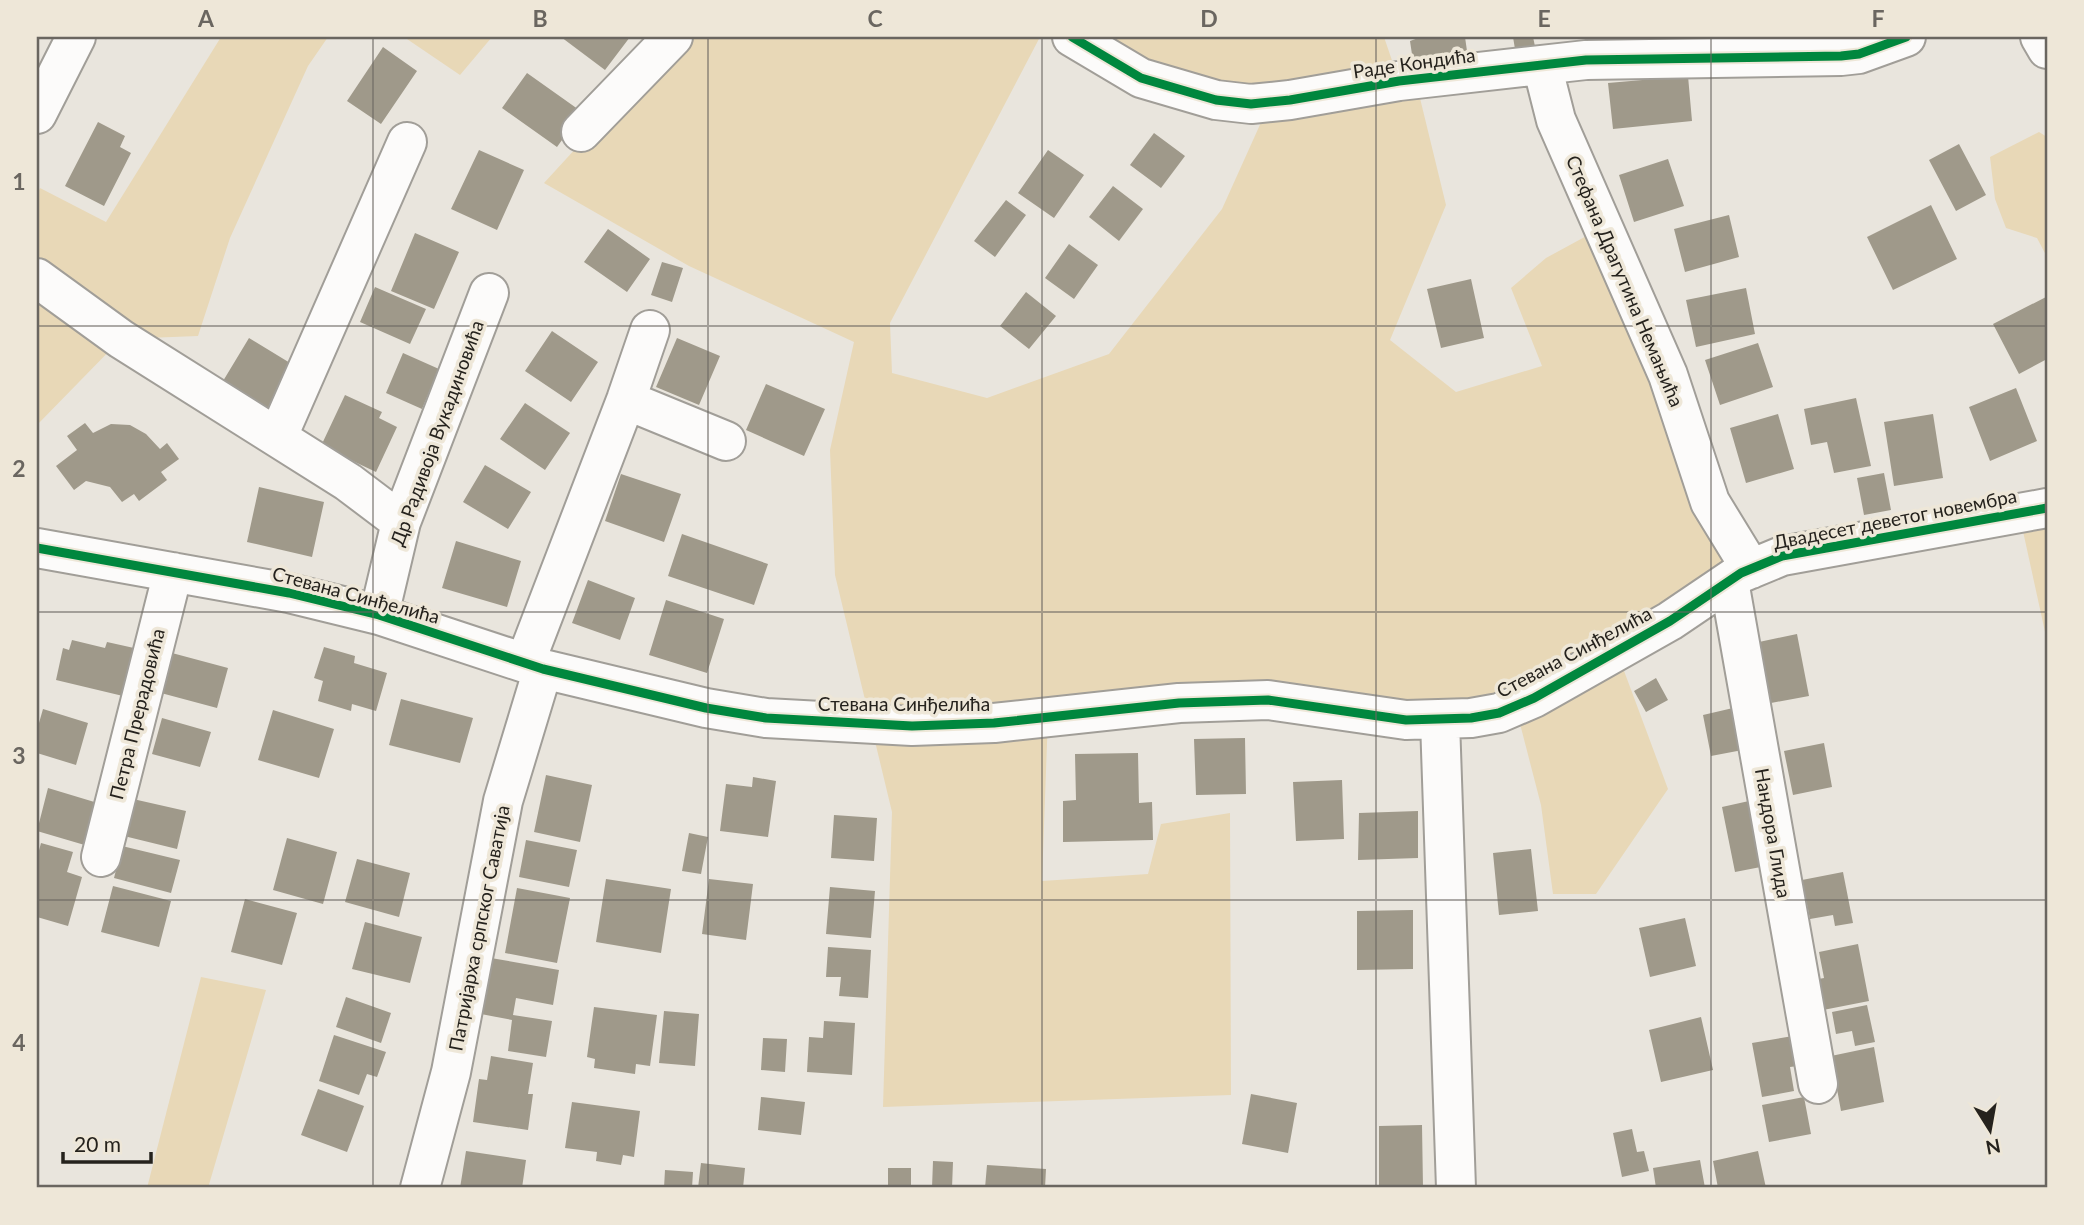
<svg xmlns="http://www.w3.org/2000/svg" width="2084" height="1225" font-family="Lato,sans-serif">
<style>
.green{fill:#e8d8b7}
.building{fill:#9f998a}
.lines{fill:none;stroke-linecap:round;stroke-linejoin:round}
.minor-casing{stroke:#a19e98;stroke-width:42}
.minor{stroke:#fcfbfa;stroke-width:38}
.cycleway-casing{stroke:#eee7d8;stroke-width:13}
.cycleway{stroke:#00873e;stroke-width:9}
.grid{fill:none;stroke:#6a6660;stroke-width:2;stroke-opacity:0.55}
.labels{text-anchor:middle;stroke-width:7;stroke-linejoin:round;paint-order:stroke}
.street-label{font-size:19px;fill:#25221d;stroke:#eee7d8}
.neatline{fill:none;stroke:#6a6660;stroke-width:2.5}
.grid-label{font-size:23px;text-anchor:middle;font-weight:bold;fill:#6a6660}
</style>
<rect width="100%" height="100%" fill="#e9e5dd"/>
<path class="green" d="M 221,37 L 328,37 L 308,66 L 230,238 L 198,336 L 121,339 L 37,425 L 37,195 L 40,188 L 106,222 Z
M 404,37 L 492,37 L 460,75 Z
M 678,37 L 1040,37 L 890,323 L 892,373 L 987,398 L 1109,354 L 1222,209 L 1263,118 L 1418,90 L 1446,205 L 1390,340 L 1456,392 L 1542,366 L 1511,288 L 1546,258 L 1603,227 L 1751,569 L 1617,652 L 1668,789 L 1596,894 L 1553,894 L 1541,805 L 1511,689 L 1466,702 L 1048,716 L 1042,881 L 1148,874 L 1161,824 L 1230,813 L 1231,1095 L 883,1107 L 892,812 L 835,575 L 830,450 L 854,342 L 689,266 L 544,183 Z
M 1075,37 L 1384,37 L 1399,81 L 1251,104 Z
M 2039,132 L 2047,137 L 2047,257 L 2037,238 L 2006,228 L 1995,199 L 1990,157 Z
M 2047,508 L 2047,641 L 2019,513 Z
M 201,977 L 266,990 L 208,1188 L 147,1188 Z"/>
<path class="building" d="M 561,37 L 630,37 L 605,70 Z
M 1421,37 L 1465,37 L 1467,51 L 1413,61 L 1410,41 Z
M 1513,37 L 1533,37 L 1536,51 L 1516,55 Z
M 383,47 L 417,71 L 381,124 L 347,101 Z
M 527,73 L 582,112 L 557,147 L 502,108 Z
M 1688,76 L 1692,121 L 1613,129 L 1608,83 Z
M 98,122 L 125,136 L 120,147 L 131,153 L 104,206 L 65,186 Z
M 1154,133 L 1185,156 L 1161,188 L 1130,165 Z
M 1959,144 L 1986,195 L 1956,211 L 1929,160 Z
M 479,150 L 524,170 L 497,230 L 451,209 Z
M 1048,150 L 1084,175 L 1054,218 L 1018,193 Z
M 1668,159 L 1684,206 L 1634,222 L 1619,175 Z
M 1113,186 L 1143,209 L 1119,241 L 1089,217 Z
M 1006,200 L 1026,215 L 995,257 L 974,241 Z
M 1931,205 L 1957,259 L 1893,290 L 1867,237 Z
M 1729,215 L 1739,257 L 1685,272 L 1674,229 Z
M 608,229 L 650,259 L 627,292 L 584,262 Z
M 415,233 L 459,252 L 434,309 L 391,291 Z
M 1069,244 L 1098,265 L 1074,299 L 1045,278 Z
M 662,262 L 683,268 L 672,302 L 651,295 Z
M 1471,279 L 1484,338 L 1441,348 L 1427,289 Z
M 375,287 L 426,309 L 410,344 L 360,322 Z
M 1746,288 L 1755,334 L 1696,347 L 1686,300 Z
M 1026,292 L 1056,316 L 1029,349 L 1000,326 Z
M 2046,297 L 2047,359 L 2019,374 L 1993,324 Z
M 552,331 L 598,362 L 571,402 L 525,371 Z
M 249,338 L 295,366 L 267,413 L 220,386 Z
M 677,338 L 720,356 L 699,405 L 656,387 Z
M 1758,343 L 1773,387 L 1720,405 L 1705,360 Z
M 403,353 L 439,369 L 422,409 L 386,393 Z
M 766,384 L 825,409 L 804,456 L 746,430 Z
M 2016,388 L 2037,441 L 1990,461 L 1969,407 Z
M 345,395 L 382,412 L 379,418 L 397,427 L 376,472 L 321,446 Z
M 1856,398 L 1871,466 L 1834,473 L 1827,442 L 1811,445 L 1804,409 Z
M 525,403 L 570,433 L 545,470 L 500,439 Z
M 1778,414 L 1794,469 L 1746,483 L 1730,428 Z
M 1933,414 L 1943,478 L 1894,486 L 1884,422 Z
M 85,423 L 93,433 L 111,424 L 130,425 L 146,434 L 160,449 L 167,443 L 179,459 L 161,472 L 167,480 L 139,501 L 134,494 L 122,502 L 110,487 L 86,481 L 74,490 L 56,466 L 77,450 L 67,436 Z
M 485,465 L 531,492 L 508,529 L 463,502 Z
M 1884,473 L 1891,510 L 1864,515 L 1857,478 Z
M 621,474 L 681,494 L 664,542 L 605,521 Z
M 259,487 L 324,502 L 312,557 L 247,542 Z
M 682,534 L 768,564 L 754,605 L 668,576 Z
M 456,541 L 521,561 L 507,607 L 442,588 Z
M 588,580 L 635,598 L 620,640 L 572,623 Z
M 666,600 L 724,619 L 707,673 L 649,655 Z
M 1797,634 L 1809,696 L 1771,703 L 1759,642 Z
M 72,640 L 105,648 L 107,642 L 134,648 L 123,696 L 56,680 L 63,648 L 69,650 Z
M 324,647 L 355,656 L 354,663 L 387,673 L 376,711 L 352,704 L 351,711 L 318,701 L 323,681 L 314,678 Z
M 172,653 L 228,668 L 217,708 L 161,693 Z
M 1656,678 L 1668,700 L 1646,712 L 1634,691 Z
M 401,699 L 473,718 L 460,763 L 389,745 Z
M 1733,708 L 1753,748 L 1711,756 L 1703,715 Z
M 43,709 L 88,723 L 76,765 L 37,753 L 37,730 Z
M 273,710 L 334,729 L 319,778 L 258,760 Z
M 162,718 L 211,732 L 200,767 L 152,754 Z
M 1245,738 L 1246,794 L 1196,795 L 1194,739 Z
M 1824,743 L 1832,787 L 1793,795 L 1784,751 Z
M 1138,753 L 1139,803 L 1152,802 L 1153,840 L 1063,842 L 1063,801 L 1076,800 L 1075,754 Z
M 546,775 L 592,785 L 580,842 L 534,832 Z
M 753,777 L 776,781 L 768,837 L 720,831 L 726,784 L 752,787 Z
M 1342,780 L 1344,839 L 1296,841 L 1293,782 Z
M 48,788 L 101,804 L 88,846 L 37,831 Z
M 133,799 L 186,811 L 177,849 L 124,836 Z
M 1758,799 L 1771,865 L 1735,872 L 1722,807 Z
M 1418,811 L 1418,858 L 1358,860 L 1359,813 Z
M 834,815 L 877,818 L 874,861 L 831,858 Z
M 689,833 L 708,837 L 701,874 L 682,871 Z
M 287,838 L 337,852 L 323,904 L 273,890 Z
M 526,840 L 577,850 L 569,887 L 519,877 Z
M 41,843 L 73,852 L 67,872 L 82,877 L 68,926 L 37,917 L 37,858 Z
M 122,846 L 180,860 L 171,893 L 114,878 Z
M 1531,849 L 1538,911 L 1499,915 L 1493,853 Z
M 357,859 L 410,873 L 399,917 L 345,902 Z
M 1843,872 L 1853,923 L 1835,926 L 1833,915 L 1810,919 L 1802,880 Z
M 606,879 L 671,889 L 661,953 L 596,942 Z
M 709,879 L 753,884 L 746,940 L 702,934 Z
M 113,886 L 171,901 L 159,947 L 101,932 Z
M 830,887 L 875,891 L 871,938 L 826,934 Z
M 517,888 L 570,898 L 557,963 L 505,953 Z
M 245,899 L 297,913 L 282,965 L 231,952 Z
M 1413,910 L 1413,969 L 1357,970 L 1357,911 Z
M 1685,918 L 1696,966 L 1650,977 L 1639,928 Z
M 365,922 L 422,937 L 410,983 L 352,969 Z
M 1858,944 L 1869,1001 L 1818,1011 L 1813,980 L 1824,978 L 1819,952 Z
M 828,947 L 871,950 L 868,998 L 839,996 L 841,977 L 826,977 Z
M 491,958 L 559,970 L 553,1005 L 516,998 L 513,1015 L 552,1021 L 546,1057 L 508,1051 L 512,1020 L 481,1014 Z
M 346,997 L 391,1013 L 381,1043 L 336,1027 Z
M 1867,1005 L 1875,1042 L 1855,1046 L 1852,1031 L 1836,1034 L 1832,1012 Z
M 594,1007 L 657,1015 L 650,1066 L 636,1064 L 635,1074 L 594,1068 L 595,1059 L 587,1057 Z
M 664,1011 L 699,1014 L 695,1066 L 659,1063 Z
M 1701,1017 L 1713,1070 L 1661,1082 L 1649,1030 Z
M 824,1021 L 855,1023 L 852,1075 L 807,1072 L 809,1037 L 823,1038 Z
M 334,1035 L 386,1052 L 377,1077 L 367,1074 L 359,1095 L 319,1081 Z
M 1793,1036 L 1798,1066 L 1790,1067 L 1794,1091 L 1762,1097 L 1752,1043 Z
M 763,1038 L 787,1039 L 785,1072 L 761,1070 Z
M 1874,1047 L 1884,1102 L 1841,1111 L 1831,1056 Z
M 491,1056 L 533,1063 L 528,1094 L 533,1094 L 528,1130 L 473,1122 L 479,1079 L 487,1080 Z
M 318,1089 L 364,1106 L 347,1152 L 301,1135 Z
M 1251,1094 L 1297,1103 L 1288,1153 L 1242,1144 Z
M 761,1097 L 805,1102 L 801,1135 L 758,1130 Z
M 1804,1097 L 1811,1134 L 1769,1142 L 1762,1105 Z
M 572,1102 L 640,1111 L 634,1157 L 623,1155 L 621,1165 L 596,1161 L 597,1152 L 565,1148 Z
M 1422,1125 L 1423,1188 L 1379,1188 L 1379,1126 Z
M 1632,1129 L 1637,1152 L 1644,1151 L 1649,1171 L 1622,1177 L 1613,1133 Z
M 466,1151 L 526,1160 L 522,1188 L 460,1188 Z
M 1758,1151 L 1766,1188 L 1718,1188 L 1713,1161 Z
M 1700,1160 L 1705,1188 L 1656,1188 L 1653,1168 Z
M 933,1161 L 953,1162 L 952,1188 L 932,1188 Z
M 701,1163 L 745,1168 L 743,1188 L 698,1188 Z
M 987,1165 L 1046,1169 L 1045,1188 L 985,1188 Z
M 888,1168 L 911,1168 L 911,1188 L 888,1188 Z
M 665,1170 L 693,1172 L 692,1188 L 664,1188 Z"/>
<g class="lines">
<defs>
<path id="minor" d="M 1072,37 L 1141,78 L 1216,100 L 1251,104 L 1290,100 L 1399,81 L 1586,60 L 1841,56 L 1859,54 L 1906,37
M 2040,37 L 2047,49
M 1542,65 L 1556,120 L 1668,375 L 1710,502 L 1751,569
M 37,114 L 76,37
M 581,132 L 673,37
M 37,278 L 121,339 L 348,482 L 401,522
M 626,400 L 726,441
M 278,436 L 407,142
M 37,548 L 289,593 L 379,615 L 543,669 L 706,708 L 766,718 L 912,726 L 994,723 L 1179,703 L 1268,700 L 1406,720 L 1471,718 L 1499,713 L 1534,698 L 1670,621 L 1741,573 L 1782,556 L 2047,508
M 1729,581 L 1818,1084
M 379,615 L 401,522 L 489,293
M 525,663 L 626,400 L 650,330
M 1440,721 L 1456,1188
M 101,857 L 173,572
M 420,1188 L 451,1072 L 503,801 L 543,669"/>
</defs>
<use href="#minor" class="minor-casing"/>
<use href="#minor" class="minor"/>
<defs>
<path id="cycleway" d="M 1072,37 L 1141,78 L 1216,100 L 1251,104 L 1290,100 L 1399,81 L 1586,60 L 1841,56 L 1859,54 L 1906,37
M 37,548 L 289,593 L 379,615 L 543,669 L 706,708 L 766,718 L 912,726 L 994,723 L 1179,703 L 1268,700 L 1406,720 L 1471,718 L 1499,713 L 1534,698 L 1670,621 L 1741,573 L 1782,556 L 2047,508"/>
</defs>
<use href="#cycleway" class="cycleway-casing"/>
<use href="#cycleway" class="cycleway"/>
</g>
<path class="grid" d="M 373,37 L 373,1188M 708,37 L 708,1188M 1042,37 L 1042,1188M 1376,37 L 1376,1188M 1711,37 L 1711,1188M 37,326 L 2047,326M 37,612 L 2047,612M 37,900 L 2047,900"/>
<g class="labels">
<g class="street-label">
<text transform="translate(1414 63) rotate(-8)" y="7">Раде Кондића</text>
<text transform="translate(1625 281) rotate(67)" y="7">Стефана Драгутина Немањића</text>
<text transform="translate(437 433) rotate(-70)" y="7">Др Радивоја Вукадиновића</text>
<text transform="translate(1895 519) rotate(-11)" y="7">Двадесет деветог новембра</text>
<text transform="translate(356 595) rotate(15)" y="7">Стевана Синђелића</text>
<text transform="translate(1574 652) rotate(-28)" y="7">Стевана Синђелића</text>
<text x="904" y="711">Стевана Синђелића</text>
<text transform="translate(137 714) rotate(-76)" y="7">Петра Прерадовића</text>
<text transform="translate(1773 833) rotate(80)" y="7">Нандора Глида</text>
<text transform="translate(479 928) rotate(-79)" y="7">Патријарха српског Саватија</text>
</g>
</g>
<rect width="2084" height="1225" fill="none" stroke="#eee7d8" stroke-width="77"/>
<g transform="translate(1990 1130) rotate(169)" stroke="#eee7d8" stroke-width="5" paint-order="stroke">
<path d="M0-5L12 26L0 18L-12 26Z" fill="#25221d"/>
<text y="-10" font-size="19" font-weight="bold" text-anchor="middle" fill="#25221d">N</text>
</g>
<path d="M63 1152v10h88v-10" fill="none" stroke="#25221d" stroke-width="3.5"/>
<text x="74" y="1152" font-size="21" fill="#25221d" stroke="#eee7d8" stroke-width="5" paint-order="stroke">20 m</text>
<rect x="38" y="38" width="2008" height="1148" class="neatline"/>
<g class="grid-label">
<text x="206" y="27">A</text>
<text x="540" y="27">B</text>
<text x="875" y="27">C</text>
<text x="1209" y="27">D</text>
<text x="1544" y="27">E</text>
<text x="1878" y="27">F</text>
<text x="19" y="190">1</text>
<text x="19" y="477">2</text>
<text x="19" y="764">3</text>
<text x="19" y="1051">4</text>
</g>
</svg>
